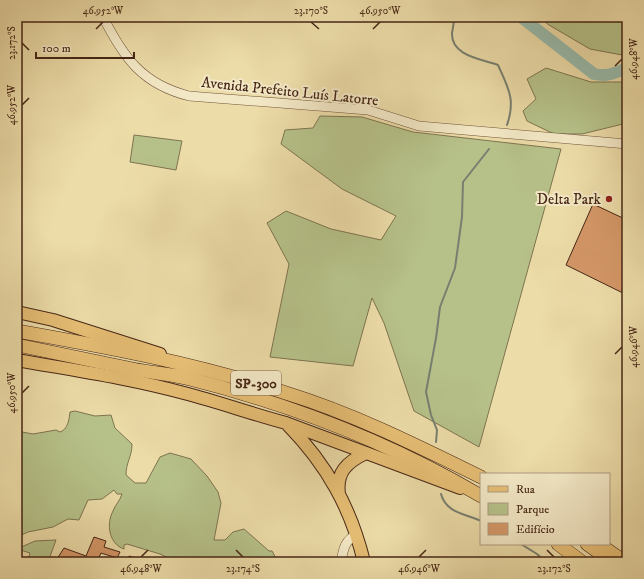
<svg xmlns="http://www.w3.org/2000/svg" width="644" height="579" font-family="'IM FELL DW Pica',serif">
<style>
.green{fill:#b6c189;stroke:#7e7450}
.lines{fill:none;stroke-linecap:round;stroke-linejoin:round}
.stream{stroke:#787f70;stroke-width:2}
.river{stroke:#99bbac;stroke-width:12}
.building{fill:#d49767;stroke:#462616}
.minor-casing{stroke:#70543a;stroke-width:10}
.major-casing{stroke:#462616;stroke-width:14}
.highway-casing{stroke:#462616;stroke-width:14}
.minor{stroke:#f3e8c6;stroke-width:9}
.major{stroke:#e6be74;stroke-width:12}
.highway{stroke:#e6be74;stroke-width:13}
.ticks{fill:none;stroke:#462616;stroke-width:1.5}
.poi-dot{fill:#8f2418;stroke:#f3e8c6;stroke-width:1.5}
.labels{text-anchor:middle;stroke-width:4;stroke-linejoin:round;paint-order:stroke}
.shield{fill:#f3e8c6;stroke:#7a604b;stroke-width:1}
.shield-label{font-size:14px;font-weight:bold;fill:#462616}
.street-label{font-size:15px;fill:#462616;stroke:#f3e8c6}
.poi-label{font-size:15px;fill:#462616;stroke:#f3e8c6;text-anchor:end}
.neatline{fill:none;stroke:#462616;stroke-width:1.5}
.ticks-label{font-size:10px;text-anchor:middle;fill:#462616}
</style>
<rect width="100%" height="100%" fill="#ecdca8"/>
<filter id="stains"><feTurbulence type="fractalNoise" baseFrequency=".005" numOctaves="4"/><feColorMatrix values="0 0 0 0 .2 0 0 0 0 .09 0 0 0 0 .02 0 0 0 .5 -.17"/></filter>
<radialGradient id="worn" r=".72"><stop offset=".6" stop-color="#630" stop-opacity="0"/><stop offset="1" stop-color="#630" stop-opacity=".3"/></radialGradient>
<path class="green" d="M 539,17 L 627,17 L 627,53 L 622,55 L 590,49 L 549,25 Z
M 546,68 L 591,82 L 622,82 L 627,80 L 627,123 L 582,134 L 554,134 L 527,121 L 523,111 L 536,99 L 527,79 Z
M 320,116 L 362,117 L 413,132 L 561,149 L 479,447 L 414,411 L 384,323 L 372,298 L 353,366 L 270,357 L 289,264 L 267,223 L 286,211 L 331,229 L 381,240 L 396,216 L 342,189 L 281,144 L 285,130 L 313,128 Z
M 134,135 L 182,141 L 176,170 L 130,162 Z
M 75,411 L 95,416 L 111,415 L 115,428 L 132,444 C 132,457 126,462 126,475 L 135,483 L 146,483 L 160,457 L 170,453 L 191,459 L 207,476 L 218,492 L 221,503 L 214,540 L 225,540 L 233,532 L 244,529 L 269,551 L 272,551 L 278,562 L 177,562 L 160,554 L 127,544 L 124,545 L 124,549 C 109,544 106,524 113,511 C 115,505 120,501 122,494 L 117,494 L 114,490 L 102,499 L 88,500 L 79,520 L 68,519 L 53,527 L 28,532 L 17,537 L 17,431 L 33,434 L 56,430 L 60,432 C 68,429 69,420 70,412 Z
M 56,540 L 48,562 L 38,562 L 28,559 L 30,553 L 17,549 L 35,541 Z"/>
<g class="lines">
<path class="stream" d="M 454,17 C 454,22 453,28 452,33 C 451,56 481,59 498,65 C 508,88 516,99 507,125
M 436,442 L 437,430 L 431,415 L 426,392 L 436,338 L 440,307 L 455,268 L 462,217 L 463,182 L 489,149
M 441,494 C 446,513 466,514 481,521
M 521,544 L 537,554 L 546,562"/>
<path class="river" d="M 521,17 L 594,74 C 607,77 615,73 627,68"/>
</g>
<path class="building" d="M 593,204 L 627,220 L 627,295 L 566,265 Z
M 94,537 L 106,541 L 104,547 L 120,552 L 117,558 L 101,553 L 97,562 L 55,562 L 64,548 L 86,556 Z
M 129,556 L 145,561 L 145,562 L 127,562 Z"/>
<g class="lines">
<defs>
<path id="minor" d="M 103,17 C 124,58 142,84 189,96 L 368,110 L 419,126 L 627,144
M 341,562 C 343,550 345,539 357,535"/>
<path id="major" d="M 17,312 L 53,320 L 160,354
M 17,360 C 73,370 129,378 184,393 C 219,402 252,414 286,423 L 460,488
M 288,425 C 327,465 351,508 364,562
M 339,494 C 336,472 347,462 366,453"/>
<path id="highway" d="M 17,331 C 107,347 199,364 286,393 C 354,414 418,446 481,477
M 17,345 C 56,353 94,361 133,369 C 152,373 171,374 190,379 C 293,405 389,442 481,496
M 558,544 L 582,562
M 587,544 L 604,556
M 599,544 L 625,562"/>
</defs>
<use href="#minor" class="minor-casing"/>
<use href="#major" class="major-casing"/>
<use href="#highway" class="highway-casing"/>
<use href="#minor" class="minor"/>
<use href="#major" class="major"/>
<use href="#highway" class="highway"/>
</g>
<path class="ticks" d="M 311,22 L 319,29M 96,29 L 103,22M 373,29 L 380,22M 22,43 L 29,50M 615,66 L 622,59M 22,105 L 29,98M 615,354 L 622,347M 22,393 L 29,386M 236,550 L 243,557M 547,550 L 554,557M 141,557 L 148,550M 419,557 L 426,550"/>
<circle class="poi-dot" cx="609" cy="199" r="4"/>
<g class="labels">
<rect class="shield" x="231" y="371" width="50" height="24" rx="3"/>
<g class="shield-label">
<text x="256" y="388">SP-300</text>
</g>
<g class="street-label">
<text transform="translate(290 91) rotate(6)" y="5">Avenida Prefeito Luís Latorre</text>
</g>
<g class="poi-label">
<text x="601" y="204">Delta Park</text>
</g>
</g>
<rect width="644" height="579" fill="none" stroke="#ecdca8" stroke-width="44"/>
<rect x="480" y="473" width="130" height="72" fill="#f3e8c6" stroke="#ae9a80"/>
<rect x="488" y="486" width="20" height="6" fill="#e6be74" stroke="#ae9a80"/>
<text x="516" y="493" font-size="12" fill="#462616">Rua</text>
<rect x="488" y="503" width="20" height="12" fill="#b6c189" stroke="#ae9a80"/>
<text x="516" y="513" font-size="12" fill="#462616">Parque</text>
<rect x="488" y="523" width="20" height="12" fill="#d49767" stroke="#ae9a80"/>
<text x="516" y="533" font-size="12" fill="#462616">Edifício</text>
<path d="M36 52v6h98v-6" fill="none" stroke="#462616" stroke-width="2"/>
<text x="42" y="52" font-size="12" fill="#462616" stroke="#f3e8c6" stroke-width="3" paint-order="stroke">100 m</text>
<rect x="22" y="22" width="600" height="535" class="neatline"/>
<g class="ticks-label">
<text x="103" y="14">46.952°W</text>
<text x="311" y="14">23.170°S</text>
<text x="380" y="14">46.950°W</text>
<text transform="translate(11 43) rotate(-90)" y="4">23.172°S</text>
<text transform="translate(633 59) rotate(-90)" y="4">46.948°W</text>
<text transform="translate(11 105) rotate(-90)" y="4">46.952°W</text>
<text transform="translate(633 347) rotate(-90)" y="4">46.946°W</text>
<text transform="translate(11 393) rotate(-90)" y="4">46.950°W</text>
<text x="141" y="572">46.948°W</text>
<text x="243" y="572">23.174°S</text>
<text x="419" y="572">46.946°W</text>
<text x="554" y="572">23.172°S</text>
</g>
<rect width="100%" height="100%" filter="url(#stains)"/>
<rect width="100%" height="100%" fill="url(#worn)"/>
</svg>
